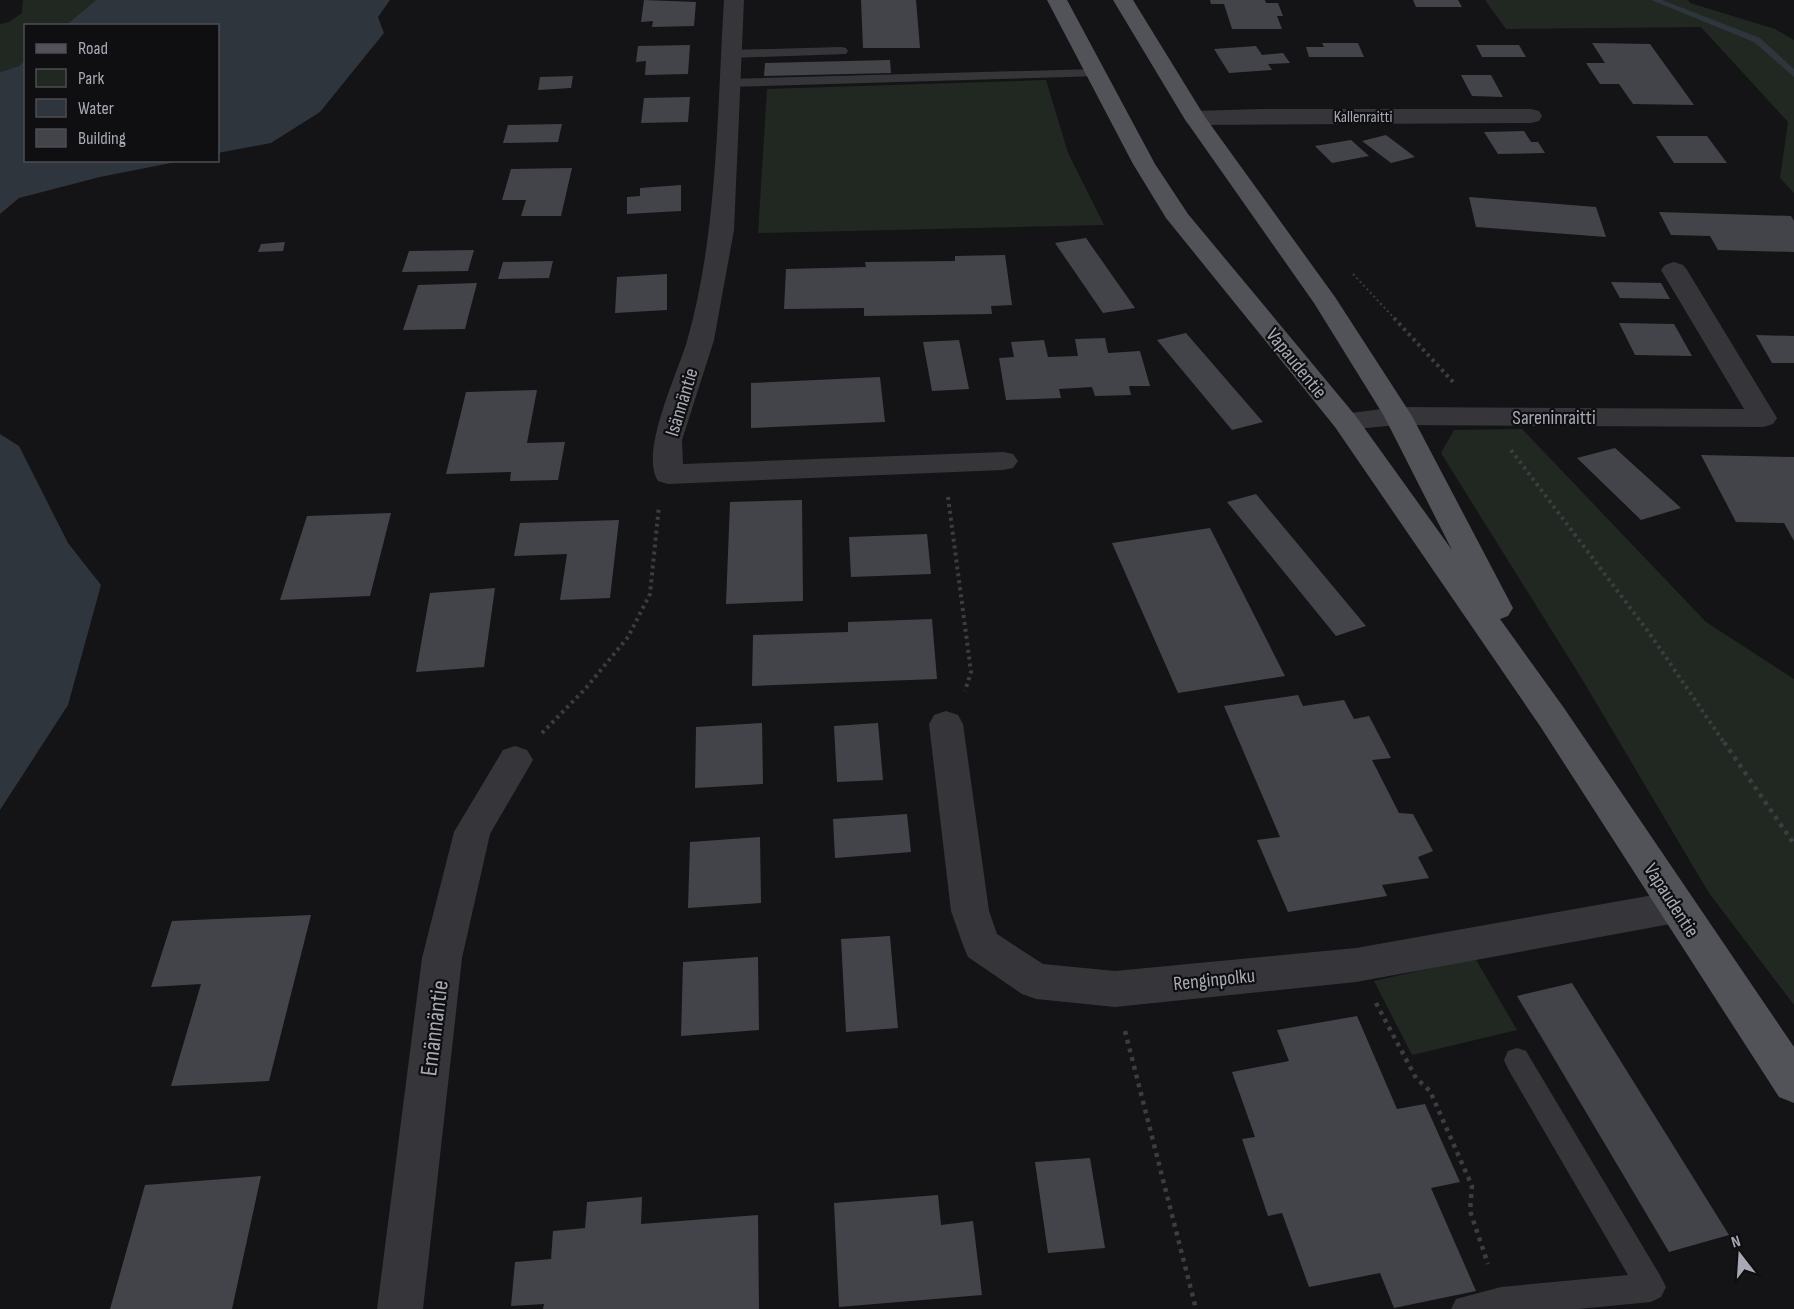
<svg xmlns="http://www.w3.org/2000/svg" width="1794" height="1309" font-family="'Sofia Sans Condensed',sans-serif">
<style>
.green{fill:#212822}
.water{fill:#2f353d}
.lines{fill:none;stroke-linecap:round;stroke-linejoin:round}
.stream{fill:#2f353d;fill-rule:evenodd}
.building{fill:#434449}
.path-far2{stroke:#3c3d41;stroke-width:2;stroke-dasharray:2 3;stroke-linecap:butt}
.path-far1{stroke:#3c3d41;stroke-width:4;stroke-dasharray:3 4;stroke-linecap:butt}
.path{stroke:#3c3d41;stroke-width:4.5;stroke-dasharray:4 5;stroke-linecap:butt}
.service{fill:#36363a;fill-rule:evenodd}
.minor{fill:#36363a;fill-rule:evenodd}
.primary{fill:#525359;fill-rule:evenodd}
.labels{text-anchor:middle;stroke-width:4.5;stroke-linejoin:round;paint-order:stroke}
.far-street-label{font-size:16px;fill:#a7aab5;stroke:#0f0f11}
.street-label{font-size:20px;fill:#a7aab5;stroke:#0f0f11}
.near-street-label{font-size:24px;fill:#a7aab5;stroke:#0f0f11}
</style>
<rect width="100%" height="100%" fill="#141416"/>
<path class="green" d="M 23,0 L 96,0 L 66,25 L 26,26 L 25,60 L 19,66 L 0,72 L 0,24 L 9,22 L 22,13 Z
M 1485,0 L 1688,0 L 1690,3 L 1775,29 L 1794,40 L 1794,193 L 1780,178 L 1788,122 L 1701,27 L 1506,29 Z
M 1046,80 L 1068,153 L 1104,225 L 758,233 L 767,89 Z
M 1522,429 L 1706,622 L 1794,679 L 1794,1005 L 1709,893 L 1582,679 L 1441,453 L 1454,430 Z
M 1475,958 L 1517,1030 L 1412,1055 L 1374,981 Z"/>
<path class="water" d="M 96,0 L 390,0 L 378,17 L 384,33 L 320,112 L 271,143 L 218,153 L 218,26 L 66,25 Z
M 25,60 L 26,160 L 181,161 L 100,177 L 19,198 L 0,214 L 0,72 L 19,66 Z
M 0,434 L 19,446 L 68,543 L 101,585 L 68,705 L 0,810 Z"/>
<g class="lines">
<path class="stream" d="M 1651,0 L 1662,0 L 1760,38 L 1794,69 L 1794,77 L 1754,42 Z"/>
</g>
<path class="building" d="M 644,0 L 696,2 L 694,26 L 652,27 L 653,21 L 641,22 Z
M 861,0 L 916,0 L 920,48 L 863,48 Z
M 1210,0 L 1265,0 L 1266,3 L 1278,3 L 1283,16 L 1277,16 L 1282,29 L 1232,29 L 1224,4 L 1211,4 Z
M 1413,0 L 1458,0 L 1462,7 L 1416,7 Z
M 1322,43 L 1358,43 L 1364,57 L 1309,57 L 1306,47 L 1324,47 Z
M 1592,43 L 1650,44 L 1694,105 L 1633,104 L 1619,84 L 1600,84 L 1586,63 L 1605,63 Z
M 690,45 L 688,74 L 645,75 L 646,61 L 636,62 L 638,46 Z
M 1476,45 L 1519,45 L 1526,57 L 1482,57 Z
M 1256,46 L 1262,55 L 1283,53 L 1290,63 L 1268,64 L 1272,70 L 1229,73 L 1214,49 Z
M 890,60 L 891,73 L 764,76 L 765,63 Z
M 1461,75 L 1491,75 L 1503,97 L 1472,96 Z
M 573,76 L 571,88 L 538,90 L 540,77 Z
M 690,97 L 688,122 L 641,123 L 644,98 Z
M 562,124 L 558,142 L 503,143 L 508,125 Z
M 1524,131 L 1531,142 L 1538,142 L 1545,153 L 1498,154 L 1484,132 Z
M 1386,135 L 1415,157 L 1391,163 L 1362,141 Z
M 1656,136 L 1707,136 L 1727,163 L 1674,163 Z
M 1351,140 L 1369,156 L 1332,163 L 1315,146 Z
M 572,168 L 561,216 L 521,216 L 526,200 L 502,200 L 511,169 Z
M 681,185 L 681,211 L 627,214 L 627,197 L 640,196 L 640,188 Z
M 1469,197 L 1596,207 L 1606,237 L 1476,227 Z
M 1659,212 L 1791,216 L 1794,221 L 1794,252 L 1718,250 L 1710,236 L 1671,235 Z
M 1086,238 L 1135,308 L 1103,313 L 1055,243 Z
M 285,242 L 283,251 L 258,252 L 261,244 Z
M 474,250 L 468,271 L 402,272 L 409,251 Z
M 1005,255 L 1012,305 L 991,306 L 992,314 L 864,316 L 864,308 L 784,309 L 786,269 L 866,267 L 865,262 L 955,261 L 955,256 Z
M 553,261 L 549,278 L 498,279 L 503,262 Z
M 667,274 L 667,310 L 615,313 L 617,277 Z
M 1611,282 L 1661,283 L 1670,299 L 1620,298 Z
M 477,283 L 465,329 L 403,330 L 418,285 Z
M 1619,323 L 1674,324 L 1692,356 L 1635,355 Z
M 1186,333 L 1263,422 L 1232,430 L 1157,340 Z
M 1756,335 L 1794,336 L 1794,363 L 1772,363 Z
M 1105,338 L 1108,353 L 1140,351 L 1150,386 L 1129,386 L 1131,395 L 1095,396 L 1092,387 L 1059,389 L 1061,398 L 1006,400 L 999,358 L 1014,357 L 1011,342 L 1044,340 L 1048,357 L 1078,356 L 1075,339 Z
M 959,340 L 969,389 L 932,391 L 923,342 Z
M 880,377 L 885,422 L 751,428 L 751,383 Z
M 537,390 L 527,443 L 565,442 L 558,480 L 510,481 L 511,472 L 446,474 L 466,392 Z
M 1615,448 L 1681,508 L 1641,520 L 1577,458 Z
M 1701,455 L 1794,457 L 1794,541 L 1784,523 L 1736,522 Z
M 1256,494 L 1366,626 L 1336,636 L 1227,502 Z
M 802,500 L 803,601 L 726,604 L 730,502 Z
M 391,513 L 370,596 L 280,600 L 307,516 Z
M 619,520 L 610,598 L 560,600 L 567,554 L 514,556 L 520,523 Z
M 1210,528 L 1285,676 L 1178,693 L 1112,543 Z
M 927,534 L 931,574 L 851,577 L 849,537 Z
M 495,588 L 484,667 L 416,672 L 430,593 Z
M 932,619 L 937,679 L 752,686 L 753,635 L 848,632 L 848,622 Z
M 1298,695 L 1303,706 L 1344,700 L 1354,719 L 1369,716 L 1391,758 L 1372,760 L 1399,813 L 1413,814 L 1433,851 L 1418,857 L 1429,878 L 1382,885 L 1387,896 L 1288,912 L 1257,840 L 1280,837 L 1224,706 Z
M 762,723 L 763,784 L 695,788 L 696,727 Z
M 878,723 L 883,780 L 837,782 L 834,726 Z
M 907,814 L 911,852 L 835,858 L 833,819 Z
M 760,837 L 761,903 L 688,908 L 690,842 Z
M 311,915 L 269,1081 L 171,1086 L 201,984 L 151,987 L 172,921 Z
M 890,936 L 898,1028 L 846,1032 L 841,939 Z
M 758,957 L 759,1030 L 681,1036 L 683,962 Z
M 1572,983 L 1729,1235 L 1669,1252 L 1517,996 Z
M 1357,1016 L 1397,1109 L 1425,1104 L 1460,1182 L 1431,1188 L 1476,1291 L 1394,1308 L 1380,1273 L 1309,1287 L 1282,1213 L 1268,1216 L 1242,1139 L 1255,1137 L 1232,1072 L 1289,1061 L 1277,1030 Z
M 1090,1158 L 1105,1248 L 1048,1253 L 1035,1162 Z
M 261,1176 L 232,1309 L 110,1309 L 145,1185 Z
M 938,1195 L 941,1225 L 973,1221 L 982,1295 L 839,1307 L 834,1203 Z
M 642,1197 L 641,1224 L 758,1215 L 759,1309 L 543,1309 L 544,1304 L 511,1306 L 515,1262 L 551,1259 L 553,1231 L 585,1228 L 587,1202 Z"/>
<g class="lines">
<path class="path-far2" d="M 1353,274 L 1395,319"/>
<path class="path-far1" d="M 1394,318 L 1454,383
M 1511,450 L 1650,634 L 1725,744
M 948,497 L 971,672 L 965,691
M 542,733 L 586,688 L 628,637 L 650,594 L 659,506"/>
<path class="path" d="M 1724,742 L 1794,844
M 1376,1003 L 1416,1078 L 1430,1091 L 1472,1186 L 1470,1211 L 1488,1264
M 1125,1031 L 1196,1309"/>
<path class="service" d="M 841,47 L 846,48 L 848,51 L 846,54 L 731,58 L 724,54 L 731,50 Z
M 1095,69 L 1102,73 L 1100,76 L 730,87 L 723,83 L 730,79 Z
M 1517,1048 L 1526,1051 L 1661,1277 L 1666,1287 L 1661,1297 L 1651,1302 L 1578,1309 L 1451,1309 L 1456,1299 L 1501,1287 L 1628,1275 L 1508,1069 L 1504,1060 L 1508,1051 Z"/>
<path class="minor" d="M 724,0 L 744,0 L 734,230 L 714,340 L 682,440 L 683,464 L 1003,452 L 1013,454 L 1018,461 L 1013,468 L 1003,470 L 668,484 L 658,481 C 639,452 678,373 687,341 C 718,233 717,112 724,0 Z
M 1261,109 L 1531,109 L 1539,111 L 1542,116 L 1539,121 L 1531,123 L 1195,125 L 1187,123 L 1184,118 L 1187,113 L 1195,111 Z
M 1674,262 L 1683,265 L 1687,270 L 1777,418 L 1773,424 L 1763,427 L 1398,425 L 1345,430 L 1335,427 L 1331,421 L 1335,415 L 1398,407 L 1744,409 L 1661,270 L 1665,265 Z
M 946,711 L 958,715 L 963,724 L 989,911 L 997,934 L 1043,964 L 1115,971 L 1356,948 L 1676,891 L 1689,895 L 1695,907 L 1689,919 L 1676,923 L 1356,982 L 1115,1007 L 1036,999 L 1022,994 L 968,957 L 963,945 L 951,911 L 929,724 L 934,715 Z
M 515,746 L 527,750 L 533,760 L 490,834 L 462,958 L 423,1309 L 377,1309 L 422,958 L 454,832 L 503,750 Z"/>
<path class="primary" d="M 1047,0 L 1067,0 L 1155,164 L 1188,214 L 1355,415 L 1452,550 L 1384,416 L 1314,303 L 1184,118 L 1113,0 L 1133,0 L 1205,117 L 1335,297 L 1412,416 L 1513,608 L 1508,616 L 1500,619 L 1564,708 L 1794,1047 L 1794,1103 L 1779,1097 L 1540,726 L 1335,427 L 1166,218 L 1133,164 Z"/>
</g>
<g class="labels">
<g class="far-street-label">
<text x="1363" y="122">Kallenraitti</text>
</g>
<g class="street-label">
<text transform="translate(1297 363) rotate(51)" y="7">Vapaudentie</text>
<text transform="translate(681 402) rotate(-73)" y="7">Isännäntie</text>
<text x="1554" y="424">Sareninraitti</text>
<text transform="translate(1672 900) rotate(57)" y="7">Vapaudentie</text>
<text transform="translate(1214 979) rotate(-6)" y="7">Renginpolku</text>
</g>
<g class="near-street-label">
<text transform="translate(434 1028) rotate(-83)" y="8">Emännäntie</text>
</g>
</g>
<rect x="24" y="24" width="195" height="138" fill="#0f0f11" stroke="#4c4d53" stroke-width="1.5"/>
<rect x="36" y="44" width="30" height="9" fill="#525359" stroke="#4c4d53" stroke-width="1.5"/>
<text x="78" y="54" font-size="18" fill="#a7aab5">Road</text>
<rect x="36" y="69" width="30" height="18" fill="#212822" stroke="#4c4d53" stroke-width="1.5"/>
<text x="78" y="84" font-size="18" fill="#a7aab5">Park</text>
<rect x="36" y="99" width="30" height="18" fill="#2f353d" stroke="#4c4d53" stroke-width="1.5"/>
<text x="78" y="114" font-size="18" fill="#a7aab5">Water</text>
<rect x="36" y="129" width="30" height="18" fill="#434449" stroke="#4c4d53" stroke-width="1.5"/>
<text x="78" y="144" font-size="18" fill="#a7aab5">Building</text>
<g transform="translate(1740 1255) rotate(343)" stroke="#0f0f11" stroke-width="4.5" paint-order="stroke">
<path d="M0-4.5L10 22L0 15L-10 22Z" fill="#a7aab5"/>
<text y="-9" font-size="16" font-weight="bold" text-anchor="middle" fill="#a7aab5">N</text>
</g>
</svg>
